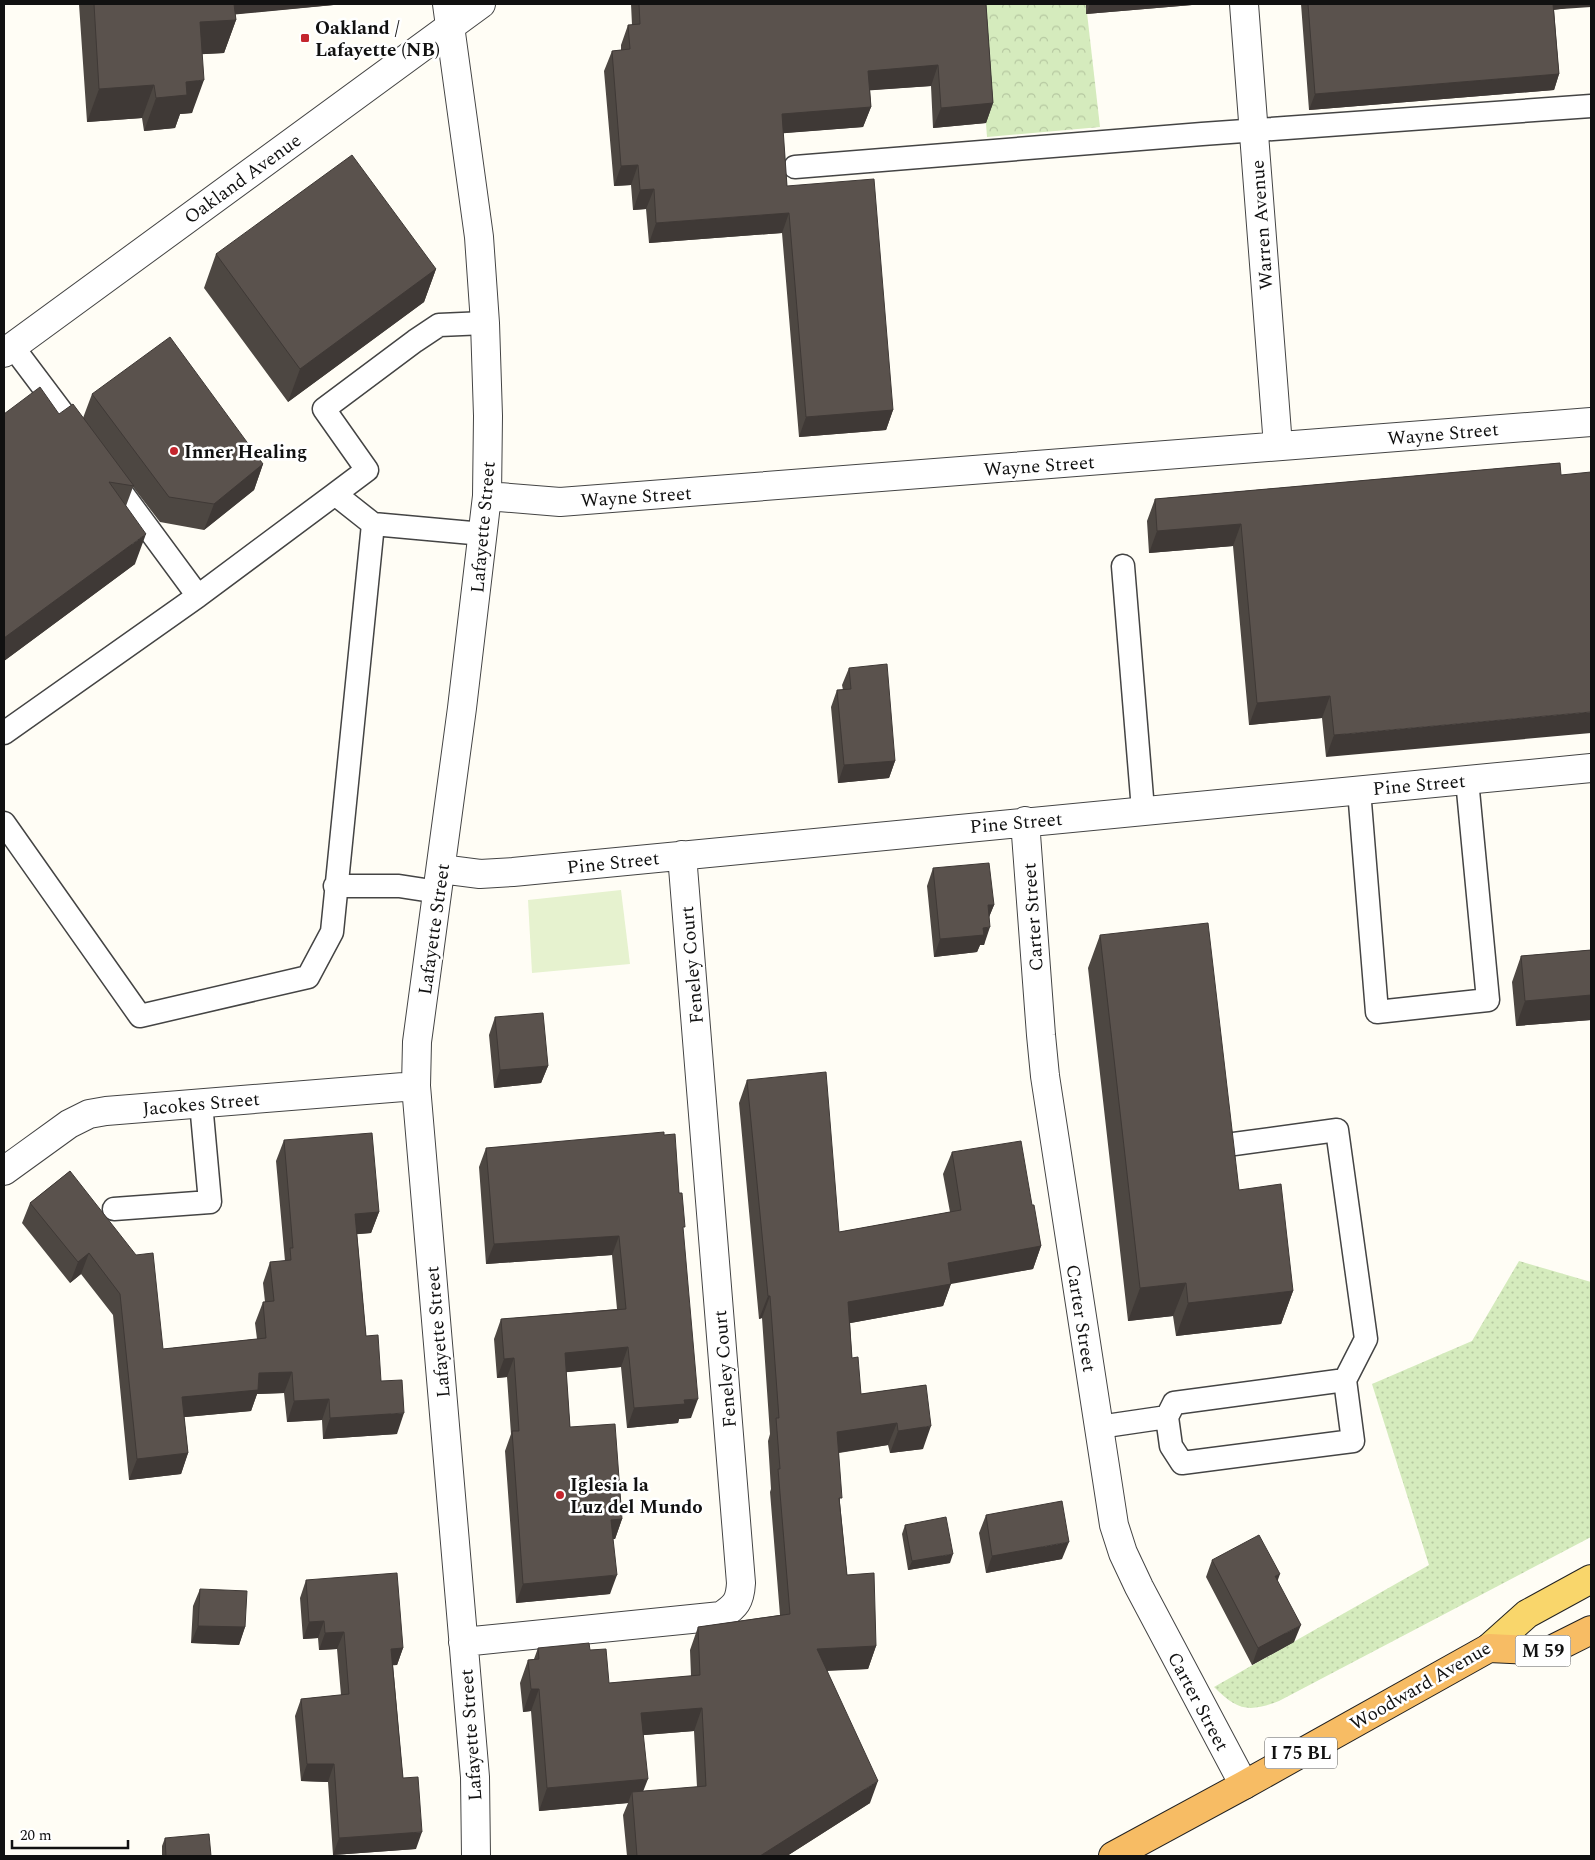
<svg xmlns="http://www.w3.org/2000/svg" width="1595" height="1860" font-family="Spectral,serif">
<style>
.grass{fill:url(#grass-dots)}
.park{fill:url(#park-crowns)}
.pitch{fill:#e6f2cf}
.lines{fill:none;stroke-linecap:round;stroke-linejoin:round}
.service-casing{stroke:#444;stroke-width:25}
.minor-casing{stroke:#444;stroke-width:30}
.tertiary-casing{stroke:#444;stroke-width:30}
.primary-casing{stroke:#222;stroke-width:30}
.trunk-casing{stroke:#222;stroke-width:30}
.service{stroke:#fff;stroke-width:22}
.minor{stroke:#fff;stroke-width:28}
.tertiary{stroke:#fff;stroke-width:28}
.primary{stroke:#f9d66b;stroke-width:28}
.trunk{stroke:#f7bc64;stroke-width:28}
.wall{fill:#4d4742;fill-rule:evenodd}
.shaded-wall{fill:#3f3936}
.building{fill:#5a524d;stroke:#3f3936}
.poi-dot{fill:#c4262e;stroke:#fff;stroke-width:2}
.labels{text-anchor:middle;stroke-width:5;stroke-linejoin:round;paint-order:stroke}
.shield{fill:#fff;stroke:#585858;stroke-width:1}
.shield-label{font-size:18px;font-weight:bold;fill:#111}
.poi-label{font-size:19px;font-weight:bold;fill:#111;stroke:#fff;text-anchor:start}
.street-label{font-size:19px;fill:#111;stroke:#fff}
</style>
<defs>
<pattern id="grass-dots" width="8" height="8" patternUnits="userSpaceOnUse" patternTransform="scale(1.25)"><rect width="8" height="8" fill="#d5ebbd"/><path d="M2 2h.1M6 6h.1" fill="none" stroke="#b6c8a1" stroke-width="1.8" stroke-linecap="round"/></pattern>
<pattern id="park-crowns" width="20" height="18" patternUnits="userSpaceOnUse" patternTransform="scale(1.25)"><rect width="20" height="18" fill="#d5ebbd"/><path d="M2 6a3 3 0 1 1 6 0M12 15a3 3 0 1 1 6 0" fill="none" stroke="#b6c8a1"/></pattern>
</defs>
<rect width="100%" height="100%" fill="#fffdf5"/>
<path class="grass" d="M 1519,1261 L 1591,1282 L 1591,1537 L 1279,1701 C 1248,1713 1237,1710 1214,1687 L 1429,1565 L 1372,1384 L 1472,1341 Z"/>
<path class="park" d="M 977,4 L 1086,4 L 1100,127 L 987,137 Z"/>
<path class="pitch" d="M 621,890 L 630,964 L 532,973 L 528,900 Z"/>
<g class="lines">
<defs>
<path id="service" d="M 795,167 L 1202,134 L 1591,106
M 13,347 L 80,436
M 111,478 L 198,596
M 335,494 L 367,470 L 324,409 L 415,341 L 439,325 L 485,323
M 373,524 L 483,534
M 1123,566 L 1143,810
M 4,733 L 198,596 L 335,494 L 373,524 L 332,932 L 308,977 L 140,1016 L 4,823
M 1359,790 L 1377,1012 L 1488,1000 L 1467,780
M 335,886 L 399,886 L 438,892
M 114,1209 L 210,1202 L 201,1103
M 1167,1417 L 1171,1446 L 1182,1463 L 1353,1441 L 1345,1380
M 1099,1427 L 1167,1417 L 1174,1403 L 1345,1380 L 1366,1339 L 1337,1130 L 1234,1144"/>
<path id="minor" d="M 447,4 L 479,237 L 485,323 L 488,416 L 487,496 L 462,708 L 417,1042 L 416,1086 L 475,1777 L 476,1856
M 1244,4 L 1278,446
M 487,496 L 560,502 L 1591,422
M 1025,821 L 1041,1035 L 1045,1076 L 1114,1525 L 1123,1553 L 1139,1587 L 1244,1785
M 441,869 L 480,874 L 513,872 L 1591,768
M 4,1171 L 69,1124 L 89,1114 L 106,1111 L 416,1086
M 463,1642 L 721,1616 C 736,1606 740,1601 741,1583 L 682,855"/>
<path id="tertiary" d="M 4,353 L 481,4"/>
<path id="primary" d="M 1489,1648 L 1527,1614 L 1591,1579"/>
<path id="trunk" d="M 1113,1856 L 1244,1785 L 1489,1648 L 1549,1651 L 1591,1630"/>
</defs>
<use href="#service" class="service-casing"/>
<use href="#minor" class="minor-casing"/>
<use href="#tertiary" class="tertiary-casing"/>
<use href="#primary" class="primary-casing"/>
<use href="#trunk" class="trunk-casing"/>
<use href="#service" class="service"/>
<use href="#minor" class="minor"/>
<use href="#tertiary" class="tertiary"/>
<use href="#primary" class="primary"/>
<use href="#trunk" class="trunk"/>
</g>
<path class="wall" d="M 79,4 L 344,4 L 235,14 L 236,20 L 224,53 L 202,54 L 192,113 L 180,114 L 175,128 L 144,131 L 142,118 L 87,122 Z
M 631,4 L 986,4 L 993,103 L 986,123 L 933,128 L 931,86 L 870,90 L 871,107 L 863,127 L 783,133 L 787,186 L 893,410 L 886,430 L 799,437 L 782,233 L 649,243 L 646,209 L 633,210 L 631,185 L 614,186 L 604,71 L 612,51 L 621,50 L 621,45 L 628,25 L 632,25 Z
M 1086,4 L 1193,4 L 1192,5 L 1086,14 Z
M 1301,4 L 1591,4 L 1554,10 L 1559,74 L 1554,90 L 1309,110 Z
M 216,254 L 436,269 L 424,302 L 288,402 L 204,288 Z
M 92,394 L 263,464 L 254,490 L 204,530 L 160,522 L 133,487 L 126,506 L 135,564 L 4,661 L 4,414 L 59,414 L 83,418 Z
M 1560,463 L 1326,757 L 1322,718 L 1249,725 L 1233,546 L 1149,553 L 1147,521 L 1155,499 Z
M 849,668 L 895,761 L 889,778 L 838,783 L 831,707 L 837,690 L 843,690 L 842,685 Z
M 933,868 L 994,905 L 989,917 L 984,945 L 980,945 L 977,952 L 934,957 L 927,886 Z
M 1100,935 L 1239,1190 L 1293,1291 L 1281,1324 L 1176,1336 L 1173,1316 L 1128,1321 L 1088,968 Z
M 1591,950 L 1591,1024 L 1591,1020 L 1516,1026 L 1512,982 L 1521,956 Z
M 495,1017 L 548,1066 L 541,1083 L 494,1088 L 489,1035 Z
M 747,1080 L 839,1232 L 950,1212 L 943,1174 L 952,1152 L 1032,1205 L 1041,1246 L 1033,1269 L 951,1283 L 943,1306 L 850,1323 L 852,1358 L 861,1394 L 926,1385 L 923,1449 L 890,1453 L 888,1445 L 839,1453 L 840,1503 L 847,1575 L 876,1646 L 868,1669 L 827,1671 L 870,1803 L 787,1856 L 627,1856 L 623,1815 L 628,1803 L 539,1811 L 531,1711 L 523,1712 L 520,1683 L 528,1660 L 534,1659 L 538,1648 L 590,1650 L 609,1683 L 691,1676 L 690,1650 L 698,1627 L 780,1615 L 770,1492 L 771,1489 L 768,1441 L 770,1434 L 762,1318 L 759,1319 L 739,1103 ZM 694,1731 L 697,1787 L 643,1791 L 643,1735 Z
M 664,1135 L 679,1193 L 683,1231 L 691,1418 L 679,1419 L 678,1423 L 627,1428 L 621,1367 L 566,1372 L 570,1427 L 622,1519 L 615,1539 L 613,1539 L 610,1594 L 516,1603 L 505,1451 L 511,1434 L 507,1377 L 497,1378 L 494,1339 L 501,1319 L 617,1309 L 612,1255 L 486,1264 L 479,1167 L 486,1148 Z
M 284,1140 L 379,1212 L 371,1233 L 357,1234 L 366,1336 L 381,1381 L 397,1434 L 323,1439 L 322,1420 L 287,1422 L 284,1393 L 257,1394 L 251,1411 L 184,1417 L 188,1453 L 181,1474 L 129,1480 L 113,1315 L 81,1274 L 70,1283 L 22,1223 L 30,1203 L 70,1171 L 163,1349 L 257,1339 L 255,1323 L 263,1302 L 265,1302 L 263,1283 L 270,1262 L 285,1261 L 276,1161 Z
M 986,1515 L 1062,1559 L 986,1573 L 979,1533 Z
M 905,1525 L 950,1563 L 908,1570 L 902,1534 Z
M 1212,1560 L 1294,1642 L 1252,1665 L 1206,1577 Z
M 306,1580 L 403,1648 L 397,1665 L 393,1665 L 403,1778 L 416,1849 L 333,1855 L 328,1782 L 301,1781 L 295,1716 L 301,1699 L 341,1695 L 337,1649 L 319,1650 L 318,1638 L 303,1639 L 300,1598 Z
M 200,1589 L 245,1627 L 239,1645 L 191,1643 L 193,1606 Z
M 165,1838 L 211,1856 L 162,1856 L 162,1846 Z"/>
<path class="shaded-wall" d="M 224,4 L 344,4 L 219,16 Z
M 1090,4 L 1193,4 L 1192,5 L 1086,14 Z
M 1549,4 L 1591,4 L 1591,7 L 1547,10 Z
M 236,20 L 224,53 L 188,55 L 200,22 Z
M 938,65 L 931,86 L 861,91 L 868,71 Z
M 1559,74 L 1554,90 L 1309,110 L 1315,94 Z
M 204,80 L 192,113 L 180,114 L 175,128 L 144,131 L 156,98 L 186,82 Z
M 154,85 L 142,118 L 87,122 L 99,89 Z
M 993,103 L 986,123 L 933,128 L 941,108 Z
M 871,107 L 863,127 L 774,134 L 782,114 Z
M 638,165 L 631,185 L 614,186 L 621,166 Z
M 654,189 L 646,209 L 633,210 L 640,190 Z
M 789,213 L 782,233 L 649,243 L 656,223 Z
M 436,269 L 424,302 L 288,402 L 300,369 Z
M 893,410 L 886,430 L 799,437 L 806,417 Z
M 263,464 L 254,490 L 204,530 L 214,504 Z
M 1241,524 L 1233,546 L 1149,553 L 1157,531 Z
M 146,534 L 135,564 L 4,661 L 4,638 Z
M 1330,696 L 1322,718 L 1249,725 L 1257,703 Z
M 1591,712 L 1591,733 L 1326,757 L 1334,735 Z
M 895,761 L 889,778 L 838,783 L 844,765 Z
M 988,905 L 994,905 L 987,922 Z
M 990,927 L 984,945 L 980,945 L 977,952 L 934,957 L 940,939 L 983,928 Z
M 1591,995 L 1591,1020 L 1516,1026 L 1525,1001 Z
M 548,1066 L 541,1083 L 494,1088 L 500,1070 Z
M 379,1212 L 371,1233 L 348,1235 L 355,1214 Z
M 619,1236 L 612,1255 L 486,1264 L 494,1244 Z
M 1041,1246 L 1033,1269 L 940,1286 L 948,1263 Z
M 89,1253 L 81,1274 L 70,1283 L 78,1262 Z
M 1186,1283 L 1173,1316 L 1128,1321 L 1140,1288 Z
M 951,1284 L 943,1306 L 840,1325 L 848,1302 Z
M 1293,1291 L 1281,1324 L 1176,1336 L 1188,1303 Z
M 768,1296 L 770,1296 L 762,1318 L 759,1319 Z
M 628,1347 L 621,1367 L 558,1373 L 565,1353 Z
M 514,1358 L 507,1377 L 497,1378 L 504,1359 Z
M 292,1372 L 284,1393 L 257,1394 L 251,1411 L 175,1418 L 182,1397 L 259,1373 Z
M 329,1399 L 322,1420 L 287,1422 L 294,1401 Z
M 698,1399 L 691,1418 L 679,1419 L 678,1423 L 627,1428 L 634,1408 L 684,1400 Z
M 404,1413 L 397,1434 L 323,1439 L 330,1418 Z
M 897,1423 L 888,1445 L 829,1454 L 837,1432 Z
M 931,1426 L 923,1449 L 890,1453 L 898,1431 Z
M 188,1453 L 181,1474 L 129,1480 L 137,1459 Z
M 622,1519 L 615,1539 L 604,1539 L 611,1520 Z
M 1069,1542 L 1062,1559 L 986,1573 L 992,1556 Z
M 953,1554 L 950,1563 L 908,1570 L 912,1561 Z
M 1280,1574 L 1274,1591 L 1275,1576 Z
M 617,1575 L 610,1594 L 516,1603 L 523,1584 Z
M 324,1621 L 318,1638 L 303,1639 L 309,1622 Z
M 1301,1625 L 1294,1642 L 1252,1665 L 1258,1648 Z
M 198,1626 L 245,1627 L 239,1645 L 191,1643 Z
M 344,1632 L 337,1649 L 319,1650 L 325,1633 Z
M 876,1646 L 868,1669 L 809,1671 L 817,1649 Z
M 403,1648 L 397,1665 L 385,1666 L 391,1649 Z
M 531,1689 L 539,1689 L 531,1711 L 523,1712 Z
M 702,1708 L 694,1731 L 633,1736 L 641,1713 Z
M 307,1764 L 334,1764 L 328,1782 L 301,1781 Z
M 648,1779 L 639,1802 L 632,1792 L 628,1803 L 539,1811 L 547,1788 Z
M 878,1781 L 870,1803 L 787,1856 L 760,1856 Z
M 422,1832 L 416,1849 L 333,1855 L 339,1838 Z"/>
<path class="building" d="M 94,4 L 234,4 L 236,20 L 200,22 L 204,80 L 186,82 L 187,95 L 156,98 L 154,85 L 99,89 Z
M 639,4 L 986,4 L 993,103 L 941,108 L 938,65 L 868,71 L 871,107 L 782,114 L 787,186 L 874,179 L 893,410 L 806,417 L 789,213 L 656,223 L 654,189 L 640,190 L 638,165 L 621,166 L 612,51 L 630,49 L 628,25 L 640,24 Z
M 1308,4 L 1553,4 L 1559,74 L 1315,94 Z
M 352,155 L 436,269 L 300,369 L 216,254 Z
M 170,337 L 263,464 L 214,504 L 169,497 L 92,394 Z
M 40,387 L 59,414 L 73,404 L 134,486 L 109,482 L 146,534 L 4,638 L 4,414 Z
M 1560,463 L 1561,475 L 1591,472 L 1591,712 L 1334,735 L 1330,696 L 1257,703 L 1241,524 L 1157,531 L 1155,499 Z
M 887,664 L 895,761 L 844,765 L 837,690 L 851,689 L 849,668 Z
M 989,863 L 994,905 L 988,905 L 990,927 L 983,928 L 984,935 L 940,939 L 933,868 Z
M 1208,923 L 1239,1190 L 1281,1184 L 1293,1291 L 1188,1303 L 1186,1283 L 1140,1288 L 1100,935 Z
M 1591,950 L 1591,995 L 1525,1001 L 1521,956 Z
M 543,1013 L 548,1066 L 500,1070 L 495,1017 Z
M 826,1072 L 839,1232 L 961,1210 L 952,1152 L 1021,1141 L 1032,1205 L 1034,1205 L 1041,1246 L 948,1263 L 951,1284 L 848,1302 L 852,1358 L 858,1357 L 861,1394 L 926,1385 L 931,1426 L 898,1431 L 897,1423 L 837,1432 L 842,1498 L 839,1498 L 847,1575 L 874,1573 L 876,1646 L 817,1649 L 878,1781 L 760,1856 L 637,1856 L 632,1792 L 706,1786 L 702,1708 L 641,1713 L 648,1779 L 547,1788 L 539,1689 L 531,1689 L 528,1660 L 539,1659 L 538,1648 L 589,1643 L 590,1650 L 606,1649 L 609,1683 L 700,1675 L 698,1627 L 790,1614 L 778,1469 L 780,1469 L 776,1418 L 779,1418 L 770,1296 L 768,1296 L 747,1080 Z
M 664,1132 L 664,1135 L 675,1134 L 679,1193 L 682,1193 L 685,1227 L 683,1227 L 698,1399 L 684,1400 L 685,1404 L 634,1408 L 628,1347 L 565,1353 L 570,1427 L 615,1424 L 622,1519 L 611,1520 L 617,1575 L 523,1584 L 512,1431 L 519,1431 L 514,1358 L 504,1359 L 501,1319 L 626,1309 L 619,1236 L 494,1244 L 486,1148 Z
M 372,1133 L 379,1212 L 355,1214 L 366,1336 L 378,1335 L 381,1381 L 402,1380 L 404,1413 L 330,1418 L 329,1399 L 294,1401 L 292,1372 L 259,1373 L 258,1390 L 182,1397 L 188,1453 L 137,1459 L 120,1294 L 89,1253 L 78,1262 L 30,1203 L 70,1171 L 136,1255 L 153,1253 L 163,1349 L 266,1338 L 263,1302 L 274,1301 L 270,1262 L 291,1260 L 290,1248 L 293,1248 L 284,1140 Z
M 1062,1501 L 1069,1542 L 992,1556 L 986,1515 Z
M 946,1517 L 953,1554 L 912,1561 L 905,1525 Z
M 1259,1535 L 1280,1574 L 1275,1576 L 1301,1625 L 1258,1648 L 1212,1560 Z
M 397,1573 L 403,1648 L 391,1649 L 403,1778 L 418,1777 L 422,1832 L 339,1838 L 334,1764 L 307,1764 L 301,1699 L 349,1694 L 344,1632 L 325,1633 L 324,1621 L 309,1622 L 306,1580 Z
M 200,1589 L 247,1591 L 245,1627 L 198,1626 Z
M 209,1834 L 211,1856 L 166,1856 L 165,1838 Z"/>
<g class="poi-dot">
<rect x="300" y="33" width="10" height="10" rx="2.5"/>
<circle cx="174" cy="451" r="5"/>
<circle cx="560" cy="1495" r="5"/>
</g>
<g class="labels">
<g class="shield">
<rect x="1515.5" y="1635.5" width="55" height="31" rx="4"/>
<rect x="1265" y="1737.5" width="72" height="31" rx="4"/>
</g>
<g class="shield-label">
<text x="1543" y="1657">M 59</text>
<text x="1301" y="1759">I 75 BL</text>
</g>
<g class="poi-label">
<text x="315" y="34">Oakland /<tspan x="315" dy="22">Lafayette (NB)</tspan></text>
<text x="184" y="458">Inner Healing</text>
<text x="570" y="1491">Iglesia la<tspan x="570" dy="22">Luz del Mundo</tspan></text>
</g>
<g class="street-label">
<text transform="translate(242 178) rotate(-36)" y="7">Oakland Avenue</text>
<text transform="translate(1261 225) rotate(-94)" y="7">Warren Avenue</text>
<text transform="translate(1443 433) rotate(-5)" y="7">Wayne Street</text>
<text transform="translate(1039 465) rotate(-4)" y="7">Wayne Street</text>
<text transform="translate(636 496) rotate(-4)" y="7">Wayne Street</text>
<text transform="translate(482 527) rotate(-85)" y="7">Lafayette Street</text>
<text transform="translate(1419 784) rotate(-5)" y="7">Pine Street</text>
<text transform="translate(1016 822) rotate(-5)" y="7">Pine Street</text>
<text transform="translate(613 862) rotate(-6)" y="7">Pine Street</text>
<text transform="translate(1032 917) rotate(-94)" y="7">Carter Street</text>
<text transform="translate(433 929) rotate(-82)" y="7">Lafayette Street</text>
<text transform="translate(691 965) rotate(-95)" y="7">Feneley Court</text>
<text transform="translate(201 1103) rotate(-5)" y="7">Jacokes Street</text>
<text transform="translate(1082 1318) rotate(81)" y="7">Carter Street</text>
<text transform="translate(437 1332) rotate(-95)" y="7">Lafayette Street</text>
<text transform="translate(724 1369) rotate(-95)" y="7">Feneley Court</text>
<text transform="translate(1420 1685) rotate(-30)" y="7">Woodward Avenue</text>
<text transform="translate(1199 1701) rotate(62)" y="7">Carter Street</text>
<text transform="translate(470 1735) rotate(-94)" y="7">Lafayette Street</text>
</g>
</g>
<rect width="1595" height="1860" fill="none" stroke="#111111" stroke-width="10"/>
<path d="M12 1840v8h116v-8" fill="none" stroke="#111111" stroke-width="2.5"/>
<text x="20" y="1840" font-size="15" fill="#111111" stroke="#ffffff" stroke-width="4" paint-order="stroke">20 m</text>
</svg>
